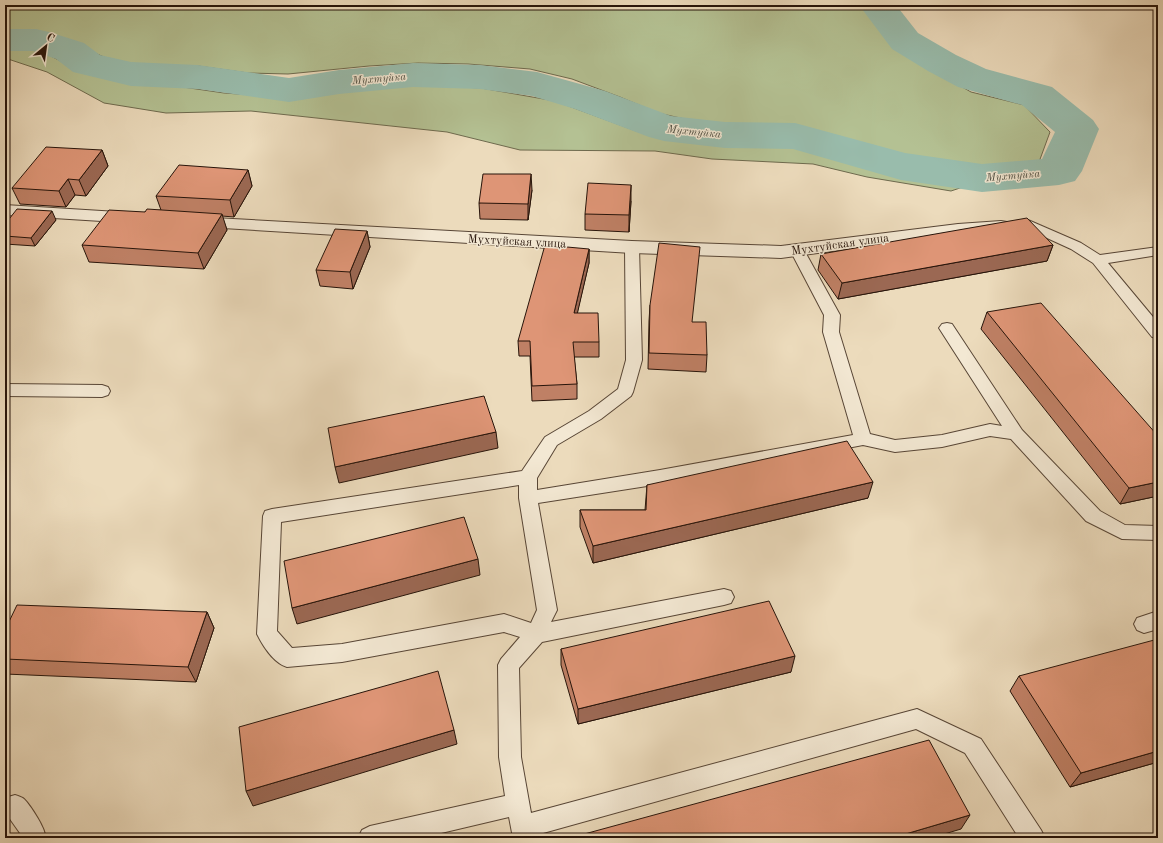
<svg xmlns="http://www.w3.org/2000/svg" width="1163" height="843" font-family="'Old Standard TT',serif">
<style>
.green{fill:#b4c193;stroke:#6e6a4e}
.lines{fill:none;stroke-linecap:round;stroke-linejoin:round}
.river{fill:#99bcac;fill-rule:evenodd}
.service-casing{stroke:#584636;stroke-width:2}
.minor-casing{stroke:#584636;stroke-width:2}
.service{fill:#f3e8d3;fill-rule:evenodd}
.minor{fill:#f3e8d3;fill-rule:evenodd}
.wall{fill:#bf8065;stroke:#27140a}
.shaded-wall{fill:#9b6853;stroke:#27140a}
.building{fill:#de9576;stroke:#27140a}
.labels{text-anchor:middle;stroke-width:3;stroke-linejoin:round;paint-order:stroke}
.far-water-label{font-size:11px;font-style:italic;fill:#4f4f43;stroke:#f3e8d3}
.street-label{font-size:12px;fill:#27140a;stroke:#f3e8d3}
</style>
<rect width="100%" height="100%" fill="#ecdbbc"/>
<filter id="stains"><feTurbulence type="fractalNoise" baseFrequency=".005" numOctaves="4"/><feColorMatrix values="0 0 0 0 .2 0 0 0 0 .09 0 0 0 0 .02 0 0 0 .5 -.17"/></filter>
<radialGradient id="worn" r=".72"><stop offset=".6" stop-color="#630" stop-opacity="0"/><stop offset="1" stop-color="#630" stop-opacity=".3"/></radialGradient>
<path class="green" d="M 8,5 L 863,5 L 882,32 L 929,68 L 971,92 L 1024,105 L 1050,132 L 1039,162 L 976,169 L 935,160 L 900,156 L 834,142 L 808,132 L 773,126 L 716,126 L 658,113 L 620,97 L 572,79 L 530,69 L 468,64 L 418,63 L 369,66 L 288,74 L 248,73 L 198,66 L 124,66 L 57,36 L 5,29 L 5,7 Z
M 22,49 L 39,50 L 74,68 L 112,78 L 169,85 L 224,93 L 295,98 L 401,84 L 481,88 L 555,101 L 639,132 L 733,142 L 796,145 L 870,163 L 972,184 L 951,191 L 867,177 L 813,164 L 712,159 L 655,151 L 520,150 L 447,132 L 251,111 L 166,113 L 104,103 L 47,72 L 5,58 L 5,51 Z"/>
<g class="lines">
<path class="river" d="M 859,5 L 896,5 L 918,33 L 956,55 L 986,69 L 1052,87 L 1093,120 L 1099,129 L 1082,171 L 1075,181 L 1059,185 L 982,192 L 901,180 L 793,149 L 725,148 L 664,141 L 649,137 L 575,109 L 532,96 L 480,89 L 413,87 L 339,94 L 289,102 L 198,89 L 131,86 L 73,72 L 56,59 L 33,51 L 5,51 L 5,29 L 36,29 L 49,32 L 84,43 L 100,55 L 131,62 L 198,65 L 289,78 L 339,70 L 413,63 L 480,65 L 537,72 L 605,91 L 671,116 L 725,122 L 795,123 L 905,153 L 982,164 L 1042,159 L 1055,132 L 1022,105 L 958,87 L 928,71 L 892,49 Z"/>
<defs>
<path id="service" d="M 1028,220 L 1081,243 L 1100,255 L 1158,247 L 1158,255 L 1108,263 L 1158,323 L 1158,338 L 1152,337 L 1093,263 L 1071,249 L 1023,227 L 1021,224 L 1023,221 Z
M 632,243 L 637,244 L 639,247 L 642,360 L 633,392 L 631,396 L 601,419 L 557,445 L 537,478 L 537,490 L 660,470 L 853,435 L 823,332 L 824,315 L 790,250 L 792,247 L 797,246 L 802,247 L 804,250 L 840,315 L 839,332 L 870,434 L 895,440 L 942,435 L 990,424 L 1002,426 L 939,328 L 942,324 L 947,323 L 952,324 L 1022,430 L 1100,511 L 1125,525 L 1158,526 L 1158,540 L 1122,539 L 1086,521 L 1011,439 L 990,436 L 942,447 L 895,452 L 863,445 L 660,484 L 538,503 L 557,610 L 551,622 L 724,589 L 731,591 L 734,597 L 731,603 L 724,605 L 542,642 L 519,668 L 521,757 L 531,813 L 917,709 L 981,739 L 1041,830 L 1045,838 L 1019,838 L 965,753 L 916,729 L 536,835 L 537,838 L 513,838 L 509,817 L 420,838 L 358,838 L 362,830 L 370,826 L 505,796 L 499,757 L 498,665 L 501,659 L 520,637 L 504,632 L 342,662 L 287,667 C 274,663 263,646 257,634 L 263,516 L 265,511 L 272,509 L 522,471 L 545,437 L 589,411 L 618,389 L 626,360 L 625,247 L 627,244 ZM 519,485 L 519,498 L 537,610 L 531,623 L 504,614 L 342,644 L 292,648 L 277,631 L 281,522 Z
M 5,384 L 102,385 L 108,387 L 110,391 L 108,395 L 102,397 L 5,396 Z
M 1158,611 L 1158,629 L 1144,633 L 1137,630 L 1134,624 L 1137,618 Z
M 15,795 C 18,796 22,797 24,799 C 30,805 47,830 45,838 L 21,838 L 22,836 L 10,819 L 5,820 L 5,798 Z"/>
<path id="minor" d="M 5,205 L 134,213 L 140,214 L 143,218 L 140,222 L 134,223 L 5,215 Z
M 196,217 L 632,241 L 781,246 L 958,224 L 1001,221 L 1007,222 L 1010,226 L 1007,230 L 1001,231 L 958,234 L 781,258 L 632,253 L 190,226 L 187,222 L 190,218 Z"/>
</defs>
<use href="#service" class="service-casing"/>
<use href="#minor" class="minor-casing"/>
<use href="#service" class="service"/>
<use href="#minor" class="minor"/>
</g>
<path class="wall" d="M 102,150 L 108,166 L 86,196 L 75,195 L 66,207 L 20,204 L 12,188 Z
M 248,170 L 252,186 L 234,217 L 222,216 L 227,230 L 204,269 L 89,262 L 82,245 L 145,212 L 161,210 L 156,196 Z
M 532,190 L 528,220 L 480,219 L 479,203 Z
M 631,201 L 629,232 L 585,230 L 585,214 Z
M 56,220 L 35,246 L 5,244 L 5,223 Z
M 367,231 L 370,247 L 353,289 L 320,286 L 316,270 Z
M 1053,245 L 1047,261 L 838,299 L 818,270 L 821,254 Z
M 589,249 L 589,263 L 577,313 L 599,342 L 599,357 L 574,357 L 577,384 L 577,399 L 532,401 L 530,356 L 519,356 L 518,341 Z
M 650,305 L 692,322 L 707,355 L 706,372 L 648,369 L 649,321 Z
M 987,312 L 1158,436 L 1158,496 L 1120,504 L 981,329 Z
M 647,485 L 868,498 L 593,563 L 580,527 L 580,510 L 645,510 Z
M 207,612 L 214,628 L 196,682 L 5,674 L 5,630 Z
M 561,649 L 791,672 L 578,724 L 561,665 Z
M 1019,676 L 1158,762 L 1070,787 L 1010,691 Z"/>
<path class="shaded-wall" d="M 102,150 L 108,166 L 86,196 L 79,180 Z
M 248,170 L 252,186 L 234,217 L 230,200 Z
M 531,174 L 532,190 L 528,220 L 528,204 Z
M 68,179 L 75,195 L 66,207 L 59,191 Z
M 631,185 L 631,201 L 629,232 L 629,215 Z
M 52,211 L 56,220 L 35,246 L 31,238 Z
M 222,214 L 227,230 L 204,269 L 198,253 Z
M 367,231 L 370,247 L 353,289 L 350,272 Z
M 1053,245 L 1047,261 L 838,299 L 842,283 Z
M 589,249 L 589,263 L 574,328 L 574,313 Z
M 496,432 L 498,448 L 339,483 L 335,467 Z
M 873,482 L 868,498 L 593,563 L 593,546 Z
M 1158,482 L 1158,496 L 1120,504 L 1129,488 Z
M 478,559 L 480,575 L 297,624 L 292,608 Z
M 207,612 L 214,628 L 196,682 L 188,667 Z
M 795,656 L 791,672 L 578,724 L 578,709 Z
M 454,730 L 457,744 L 253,806 L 246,791 Z
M 1158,751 L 1158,762 L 1070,787 L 1081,773 Z
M 970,815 L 961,829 L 931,838 L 892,838 Z"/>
<path class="building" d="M 46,147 L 102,150 L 79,180 L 68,179 L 59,191 L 12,188 Z
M 179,165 L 248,170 L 230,200 L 156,196 Z
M 483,174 L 531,174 L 528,204 L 479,203 Z
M 588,183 L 631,185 L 629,215 L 585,214 Z
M 17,209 L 52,211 L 31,238 L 5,236 L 5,223 L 6,223 Z
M 147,209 L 222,214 L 198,253 L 82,245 L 109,210 L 145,212 Z
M 1027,218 L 1053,245 L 842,283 L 821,254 Z
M 335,229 L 367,231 L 350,272 L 316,270 Z
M 659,243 L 700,247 L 692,322 L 706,322 L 707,355 L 649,353 L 650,305 Z
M 545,245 L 589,249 L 574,313 L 598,313 L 599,342 L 573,342 L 577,384 L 532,386 L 530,341 L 518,341 Z
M 1041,303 L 1158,436 L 1158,482 L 1129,488 L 987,312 Z
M 484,396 L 496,432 L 335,467 L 328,428 Z
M 847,441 L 873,482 L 593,546 L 580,510 L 646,510 L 647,485 Z
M 464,517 L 478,559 L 292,608 L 284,561 Z
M 769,601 L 795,656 L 578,709 L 561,649 Z
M 17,605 L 207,612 L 188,667 L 5,659 L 5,630 Z
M 1158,639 L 1158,751 L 1081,773 L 1019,676 Z
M 438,671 L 454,730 L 246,791 L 239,727 Z
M 929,740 L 970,815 L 892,838 L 577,838 L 577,836 Z"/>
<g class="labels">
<g class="far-water-label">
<text transform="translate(379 78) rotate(-5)" y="4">Мухтуйка</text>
<text transform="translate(694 131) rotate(6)" y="4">Мухтуйка</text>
<text transform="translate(1013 175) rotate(-5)" y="4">Мухтуйка</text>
</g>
<g class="street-label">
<text transform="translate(517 241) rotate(3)" y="4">Мухтуйская улица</text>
<text transform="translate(840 244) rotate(-8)" y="4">Мухтуйская улица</text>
</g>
</g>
<rect width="1163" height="843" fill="none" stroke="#ecdbbc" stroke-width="20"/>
<rect x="6" y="6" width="1151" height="831" fill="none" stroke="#27140a" stroke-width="2"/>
<rect x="10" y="10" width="1143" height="823" fill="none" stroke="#27140a"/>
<g transform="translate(46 46) rotate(29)" stroke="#f3e8d3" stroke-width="3" paint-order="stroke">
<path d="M0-3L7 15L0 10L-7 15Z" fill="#27140a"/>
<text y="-6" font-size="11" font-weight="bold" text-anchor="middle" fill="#27140a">С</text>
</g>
<rect width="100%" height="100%" filter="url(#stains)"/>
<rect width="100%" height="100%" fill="url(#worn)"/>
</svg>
